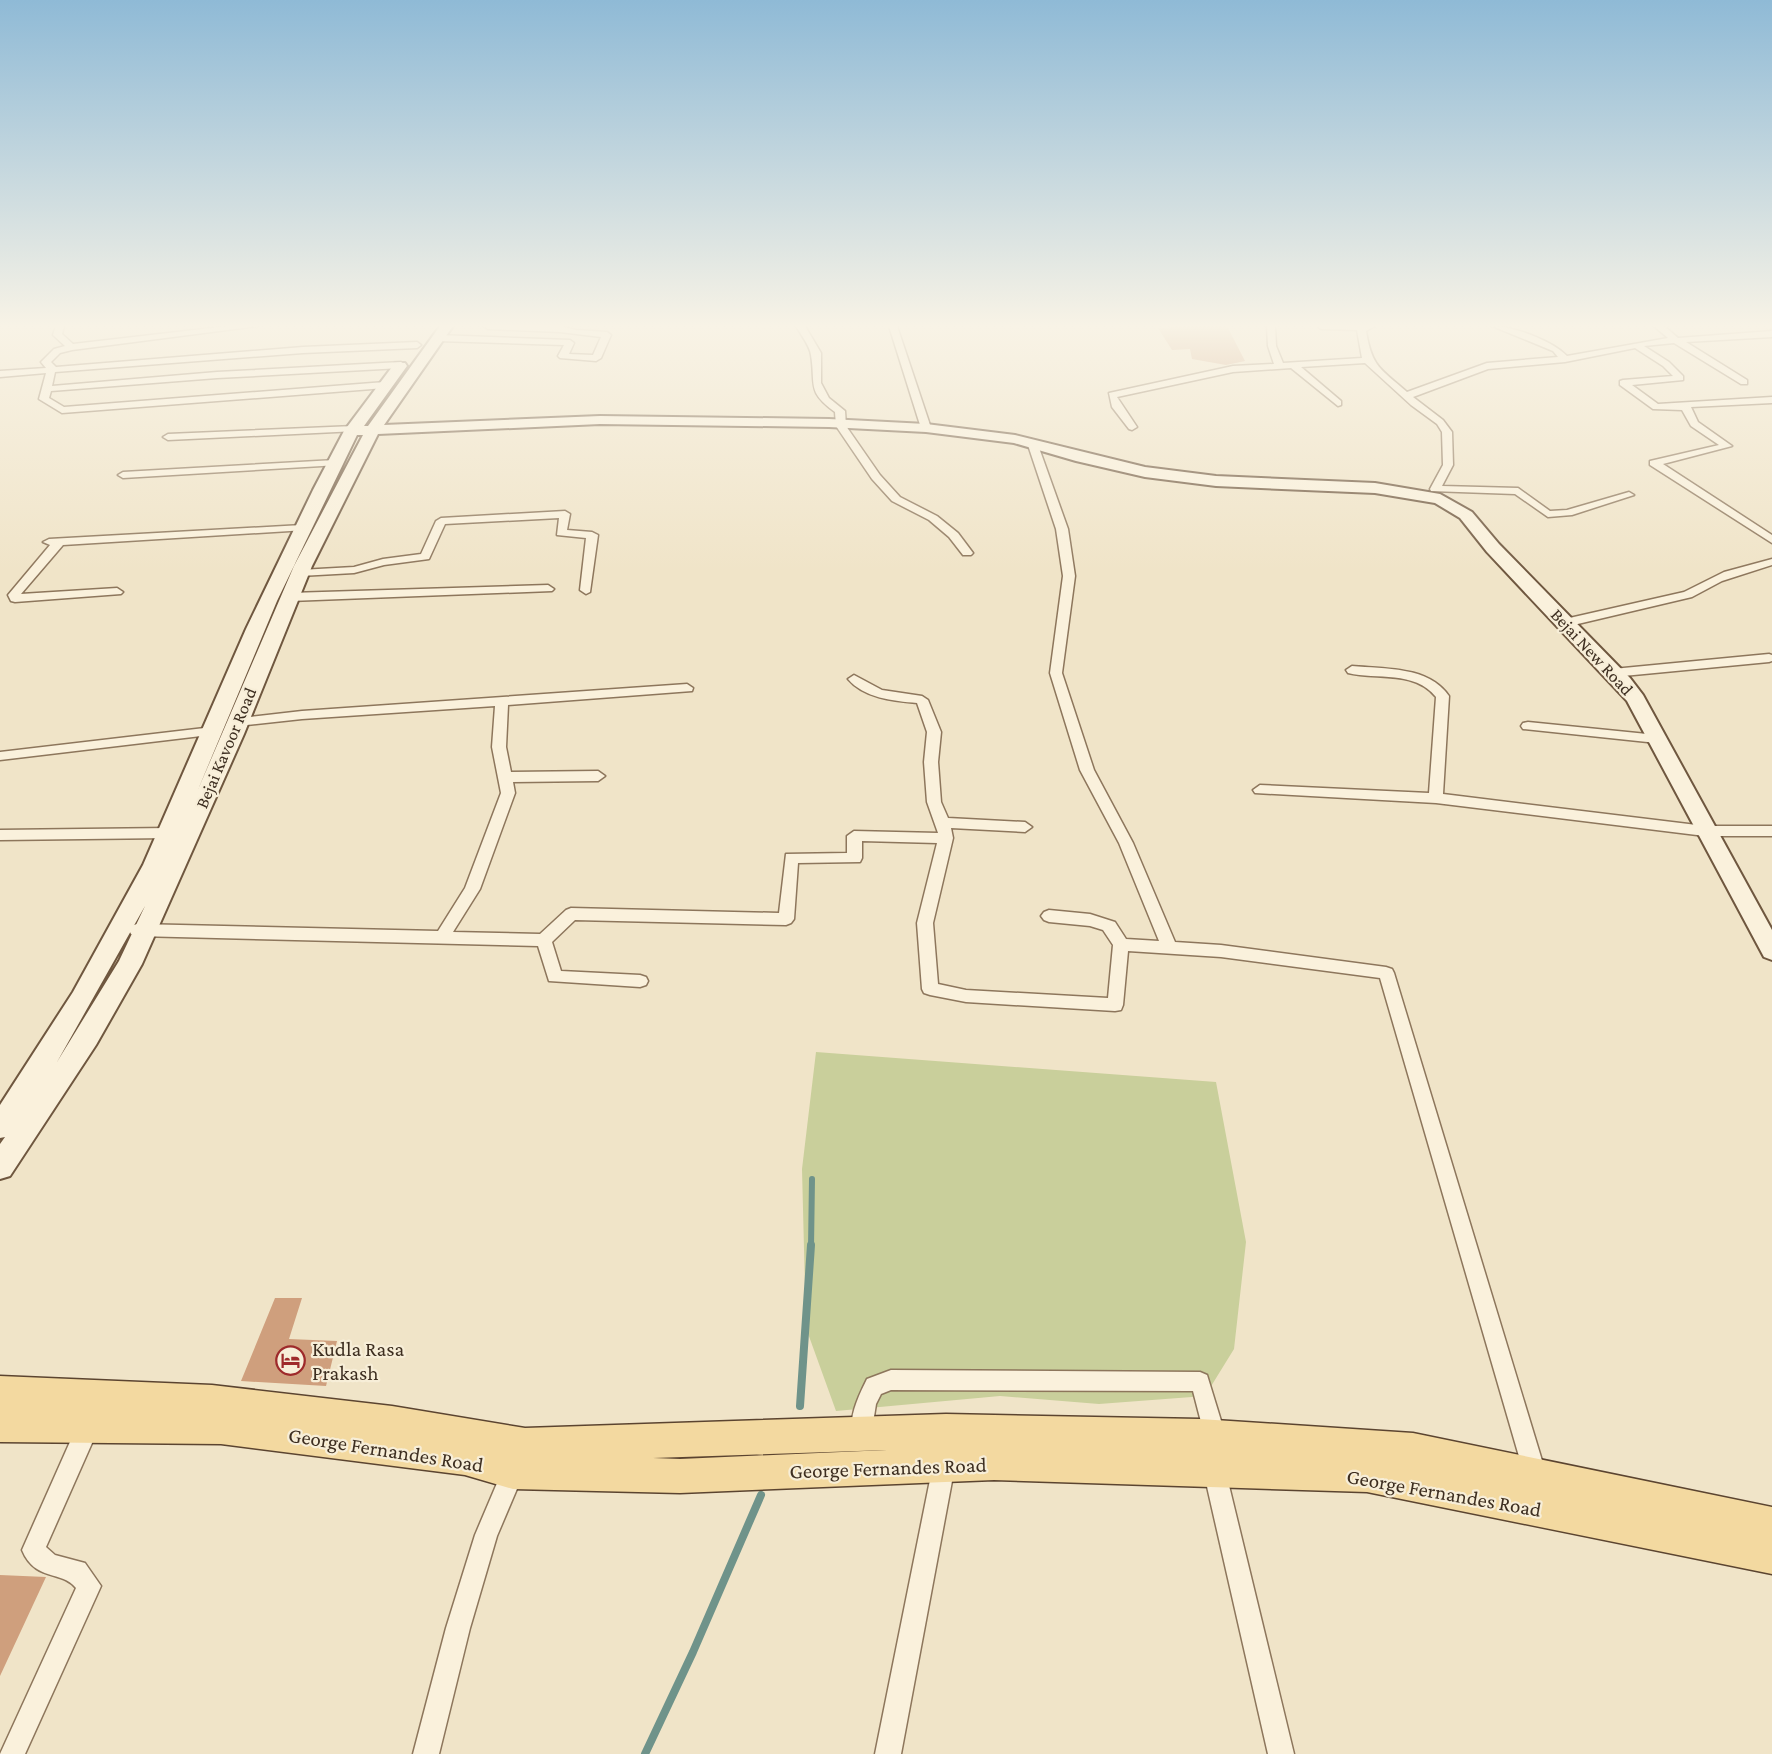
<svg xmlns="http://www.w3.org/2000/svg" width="1772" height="1754" font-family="'Crimson Pro',serif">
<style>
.green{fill:#c9cf9b}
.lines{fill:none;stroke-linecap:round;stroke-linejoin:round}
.stream-far1{stroke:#6f938a;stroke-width:6}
.stream{stroke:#6f938a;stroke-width:8}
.building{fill:#cf9f7d}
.street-casing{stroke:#8d765c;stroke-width:3}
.secondary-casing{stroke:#6f573f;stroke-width:4}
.primary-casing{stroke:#5b4430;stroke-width:3}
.street{fill:#faf1dc;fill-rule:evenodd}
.secondary{fill:#faf1dc;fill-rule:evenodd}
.primary{fill:#f3d9a0;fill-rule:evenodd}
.labels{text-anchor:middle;stroke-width:4.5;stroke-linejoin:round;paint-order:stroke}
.street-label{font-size:18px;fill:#3d2e20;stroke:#f7eed8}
.near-poi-label{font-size:21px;fill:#3d2e20;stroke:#f7eed8;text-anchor:start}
.near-street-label{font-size:21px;fill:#3d2e20;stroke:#f7eed8}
</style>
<rect width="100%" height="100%" fill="#f0e4c8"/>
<path class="green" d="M 816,1052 L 1216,1082 L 1246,1242 L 1234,1349 L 1205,1396 L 1099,1404 L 1000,1396 L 836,1411 L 806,1328 L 802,1169 Z"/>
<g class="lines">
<path class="stream-far1" d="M 811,1247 L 812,1179"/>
<path class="stream" d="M 800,1406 L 811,1245
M 645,1754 L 693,1652 L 761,1495"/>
</g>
<path class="building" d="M 1188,326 L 1227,326 L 1245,361 L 1226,365 L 1192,359 L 1190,349 L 1172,350 L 1158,328 Z
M 275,1298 L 302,1298 L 289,1339 L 337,1341 L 326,1386 L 241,1381 Z
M 0,1575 L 46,1577 L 0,1676 Z"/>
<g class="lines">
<defs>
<path id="street" d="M 56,326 L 64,326 L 62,334 L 73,344 L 229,326 L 258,326 L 72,350 L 60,353 L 51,362 L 56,367 L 303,347 L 417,342 L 421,345 L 417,348 L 303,353 L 55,372 L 52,386 L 217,372 L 401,362 L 406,365 L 401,368 L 217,378 L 51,391 L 49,398 L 64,407 L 385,382 L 390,385 L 385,388 L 62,413 L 39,399 L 46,373 L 0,377 L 0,371 L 46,368 L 41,362 L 54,349 L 65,346 L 53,335 Z
M 484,326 L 560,326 L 576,330 L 607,332 L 611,335 L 601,358 L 596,361 L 560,358 L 558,356 L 564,345 L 438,341 L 434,338 L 438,335 L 570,340 L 574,343 L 569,354 L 593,355 L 601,337 L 560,332 L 488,329 Z
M 796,326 L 805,326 L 821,353 L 821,383 L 829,398 L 845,411 L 846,426 L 880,475 L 900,497 L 937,516 L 958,533 L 973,553 L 971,555 L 963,555 L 949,537 L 929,520 L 892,501 L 872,479 L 836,426 L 835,412 C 806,391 816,385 811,355 C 810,346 801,335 796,326 Z
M 889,326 L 897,326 L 931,428 L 929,430 L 921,428 Z
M 1267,326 L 1275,326 L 1276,346 L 1283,363 L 1362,358 L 1357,330 L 1321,329 L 1317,326 L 1375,326 L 1366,331 C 1372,368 1381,369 1407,392 L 1487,363 L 1558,357 L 1553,351 L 1492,326 C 1513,326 1553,341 1567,356 L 1668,338 L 1654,326 L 1664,326 L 1678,338 L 1772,331 L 1772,337 L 1686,342 L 1747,380 L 1747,384 L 1741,384 L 1674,343 L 1644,346 L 1669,362 L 1683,376 L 1683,380 L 1632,385 L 1658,404 L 1772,397 L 1772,403 L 1691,407 L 1698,422 L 1732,446 L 1663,464 L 1772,535 L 1772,543 L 1650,465 L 1650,461 L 1719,445 L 1691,426 L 1682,410 L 1653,409 L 1620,385 L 1620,381 L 1623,380 L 1673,376 L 1663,366 L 1635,348 L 1565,362 L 1488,369 L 1413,397 L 1443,420 L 1452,432 L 1453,465 L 1442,486 L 1518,488 L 1550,511 L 1567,510 L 1629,492 L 1634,495 L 1572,515 L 1548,517 L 1515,494 L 1431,491 L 1430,489 L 1443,465 L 1442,432 L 1437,424 L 1411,405 L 1365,363 L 1301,367 L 1341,401 L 1341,405 L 1338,406 L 1291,368 L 1233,372 L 1117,397 L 1137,427 L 1132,430 L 1129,429 L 1112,407 L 1109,393 L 1233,366 L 1274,364 L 1268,346 Z
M 354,426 L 357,427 L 357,431 L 168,440 L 163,437 L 168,434 Z
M 1029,443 L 1038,445 L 1068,529 L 1075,576 L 1062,673 L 1094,770 L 1133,843 L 1175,942 L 1221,945 L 1386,967 L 1392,969 L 1394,973 L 1547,1477 L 1544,1485 L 1536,1488 L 1528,1485 L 1525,1477 L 1380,978 L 1221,957 L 1128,951 L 1123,1005 L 1121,1010 L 1115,1011 L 966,1002 L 930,995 L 924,993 L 922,989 L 917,923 L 937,843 L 862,841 L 862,858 L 860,862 L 798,863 L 794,919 L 791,923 L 786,925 L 575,920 L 552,942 L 561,971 L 640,975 L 646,977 L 648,981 L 646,985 L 640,987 L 549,981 L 538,946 L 137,936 L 131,934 L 129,930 L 131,926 L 137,924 L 438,931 L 465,888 L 501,793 L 492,747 L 495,706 L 302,719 L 238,726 L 231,722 L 233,719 L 302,711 L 687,684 L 693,688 L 692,691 L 508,705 L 506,747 L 511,772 L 598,771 L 605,776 L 598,781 L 513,782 L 515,793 L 480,889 L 453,932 L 540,934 L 566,910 L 571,908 L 779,913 L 786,854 L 847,853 L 847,836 L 854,831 L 938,833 L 927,802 L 924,762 L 927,732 L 917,703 C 893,701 864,698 848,679 L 854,675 L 882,690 L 922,696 L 928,700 L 941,732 L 938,762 L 941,802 L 948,818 L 1025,822 L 1032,827 L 1025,832 L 951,828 L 953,838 L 933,923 L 938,984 L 966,990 L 1108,998 L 1113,945 L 1103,930 L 1090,926 L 1049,922 L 1044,920 L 1041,916 L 1044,912 L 1049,910 L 1090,914 L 1115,922 L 1126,939 L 1159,941 L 1119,843 L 1080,770 L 1050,673 L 1063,576 L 1056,529 L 1028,445 Z
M 335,460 L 340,463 L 339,465 L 123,478 L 118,475 L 123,472 Z
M 565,511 L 570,514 L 567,530 L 592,532 L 598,535 L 590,592 L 586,594 L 580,590 L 586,538 L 557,535 L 559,518 L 445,524 L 429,559 L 384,565 L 354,573 L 300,576 L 294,573 L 300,570 L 354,567 L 383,559 L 421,554 L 436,521 L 441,518 Z
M 302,525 L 308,528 L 306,530 L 63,545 L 21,594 L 117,588 L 123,592 L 121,594 L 15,602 L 11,601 L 8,595 L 50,545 L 43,542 L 49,539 Z
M 1772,559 L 1772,565 L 1722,581 L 1692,597 L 1565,627 L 1559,623 L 1565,619 L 1684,592 L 1724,572 Z
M 548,585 L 554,589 L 552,591 L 290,601 L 284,597 L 290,593 Z
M 1769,654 L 1772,655 L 1772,661 L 1769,662 L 1613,677 L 1607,673 L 1613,669 Z
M 1352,666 C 1385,669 1428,666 1449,696 L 1443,794 L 1705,826 L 1772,826 L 1772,836 L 1705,836 L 1436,803 L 1255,793 L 1253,790 L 1260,785 L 1429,793 L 1436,697 C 1414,670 1377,680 1348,673 L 1346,670 Z
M 1528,722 L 1657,735 L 1664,739 L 1657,743 L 1523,729 L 1521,726 L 1523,723 Z
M 213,727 L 220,731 L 218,734 L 0,760 L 0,752 Z
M 169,828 L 176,833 L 169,838 L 0,840 L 0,830 Z
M 891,1370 L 1200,1372 L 1207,1375 L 1226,1437 L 1223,1445 L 1215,1448 L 1207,1445 L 1193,1391 L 891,1390 L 881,1394 L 876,1404 L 870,1442 L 862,1445 L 854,1442 C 846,1422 858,1397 867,1379 Z
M 89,1414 L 97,1417 L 100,1425 L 46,1547 L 55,1555 L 85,1563 L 101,1586 L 25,1754 L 0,1754 L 76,1588 C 62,1570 35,1582 22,1550 L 81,1417 Z
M 944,1454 L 952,1457 L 955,1465 L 901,1754 L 875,1754 L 933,1465 L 936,1457 Z
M 1214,1458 L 1222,1461 L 1225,1469 L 1294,1754 L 1268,1754 L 1203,1469 L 1206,1461 Z
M 514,1459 L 522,1462 L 525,1470 L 497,1536 L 470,1628 L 439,1754 L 413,1754 L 446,1628 L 475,1535 L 506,1462 Z"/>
<path id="secondary" d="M 440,326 L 453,326 L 384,425 L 600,416 L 829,419 L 926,424 L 1015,435 L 1145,467 L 1216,476 L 1375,483 L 1440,494 L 1472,512 L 1499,544 L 1630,678 L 1643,695 L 1772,930 L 1772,960 L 1764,957 L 1627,701 L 1487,552 L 1460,518 L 1435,503 L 1375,493 L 1216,486 L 1145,477 L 1076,461 L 1014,443 L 926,432 L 829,427 L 600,424 L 378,434 L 312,566 L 244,734 L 142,964 L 96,1045 L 10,1176 L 0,1179 L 0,1144 L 5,1137 L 0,1138 L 0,1105 L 73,992 L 143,865 L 246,629 L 313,490 L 344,431 L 395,363 L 405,363 L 407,366 L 364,426 L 368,426 ZM 357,435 L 363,435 L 294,566 L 197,792 L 277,601 ZM 145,906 L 119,961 L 57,1062 Z"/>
<path id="primary" d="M 0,1376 L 212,1385 L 392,1406 L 525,1428 L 946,1414 L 1200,1419 L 1413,1433 L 1772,1507 L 1772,1574 L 1367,1492 L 994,1480 L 680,1493 L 513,1489 L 465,1475 L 221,1444 L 0,1442 ZM 887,1450 L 680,1459 L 653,1458 Z"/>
</defs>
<use href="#street" class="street-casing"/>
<use href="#secondary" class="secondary-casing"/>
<use href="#primary" class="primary-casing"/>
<use href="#street" class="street"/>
<use href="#secondary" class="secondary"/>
<use href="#primary" class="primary"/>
</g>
<linearGradient id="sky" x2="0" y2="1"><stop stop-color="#8fbad6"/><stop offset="0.57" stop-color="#f8f3e6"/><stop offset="1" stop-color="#f8f3e6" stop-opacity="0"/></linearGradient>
<rect width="1772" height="572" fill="url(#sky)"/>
<defs>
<symbol id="hotel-ring" viewBox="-11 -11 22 22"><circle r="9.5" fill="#f7eed8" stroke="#9e2a2b" stroke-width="1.5"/><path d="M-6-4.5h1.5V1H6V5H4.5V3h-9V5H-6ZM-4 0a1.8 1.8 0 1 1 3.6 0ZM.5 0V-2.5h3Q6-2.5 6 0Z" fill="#9e2a2b"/></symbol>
</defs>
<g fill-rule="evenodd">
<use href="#hotel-ring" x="274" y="1344" width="33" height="33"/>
</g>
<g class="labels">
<g class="street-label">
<text transform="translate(1592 652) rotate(47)" y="6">Bejai New Road</text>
<text transform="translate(226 748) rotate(-67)" y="6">Bejai Kavoor Road</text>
</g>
<g class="near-poi-label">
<text x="312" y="1356">Kudla Rasa<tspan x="312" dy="24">Prakash</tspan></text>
</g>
<g class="near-street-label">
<text transform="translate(386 1450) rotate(9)" y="7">George Fernandes Road</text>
<text transform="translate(888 1468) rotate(-2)" y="7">George Fernandes Road</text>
<text transform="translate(1444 1493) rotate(10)" y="7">George Fernandes Road</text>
</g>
</g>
</svg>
